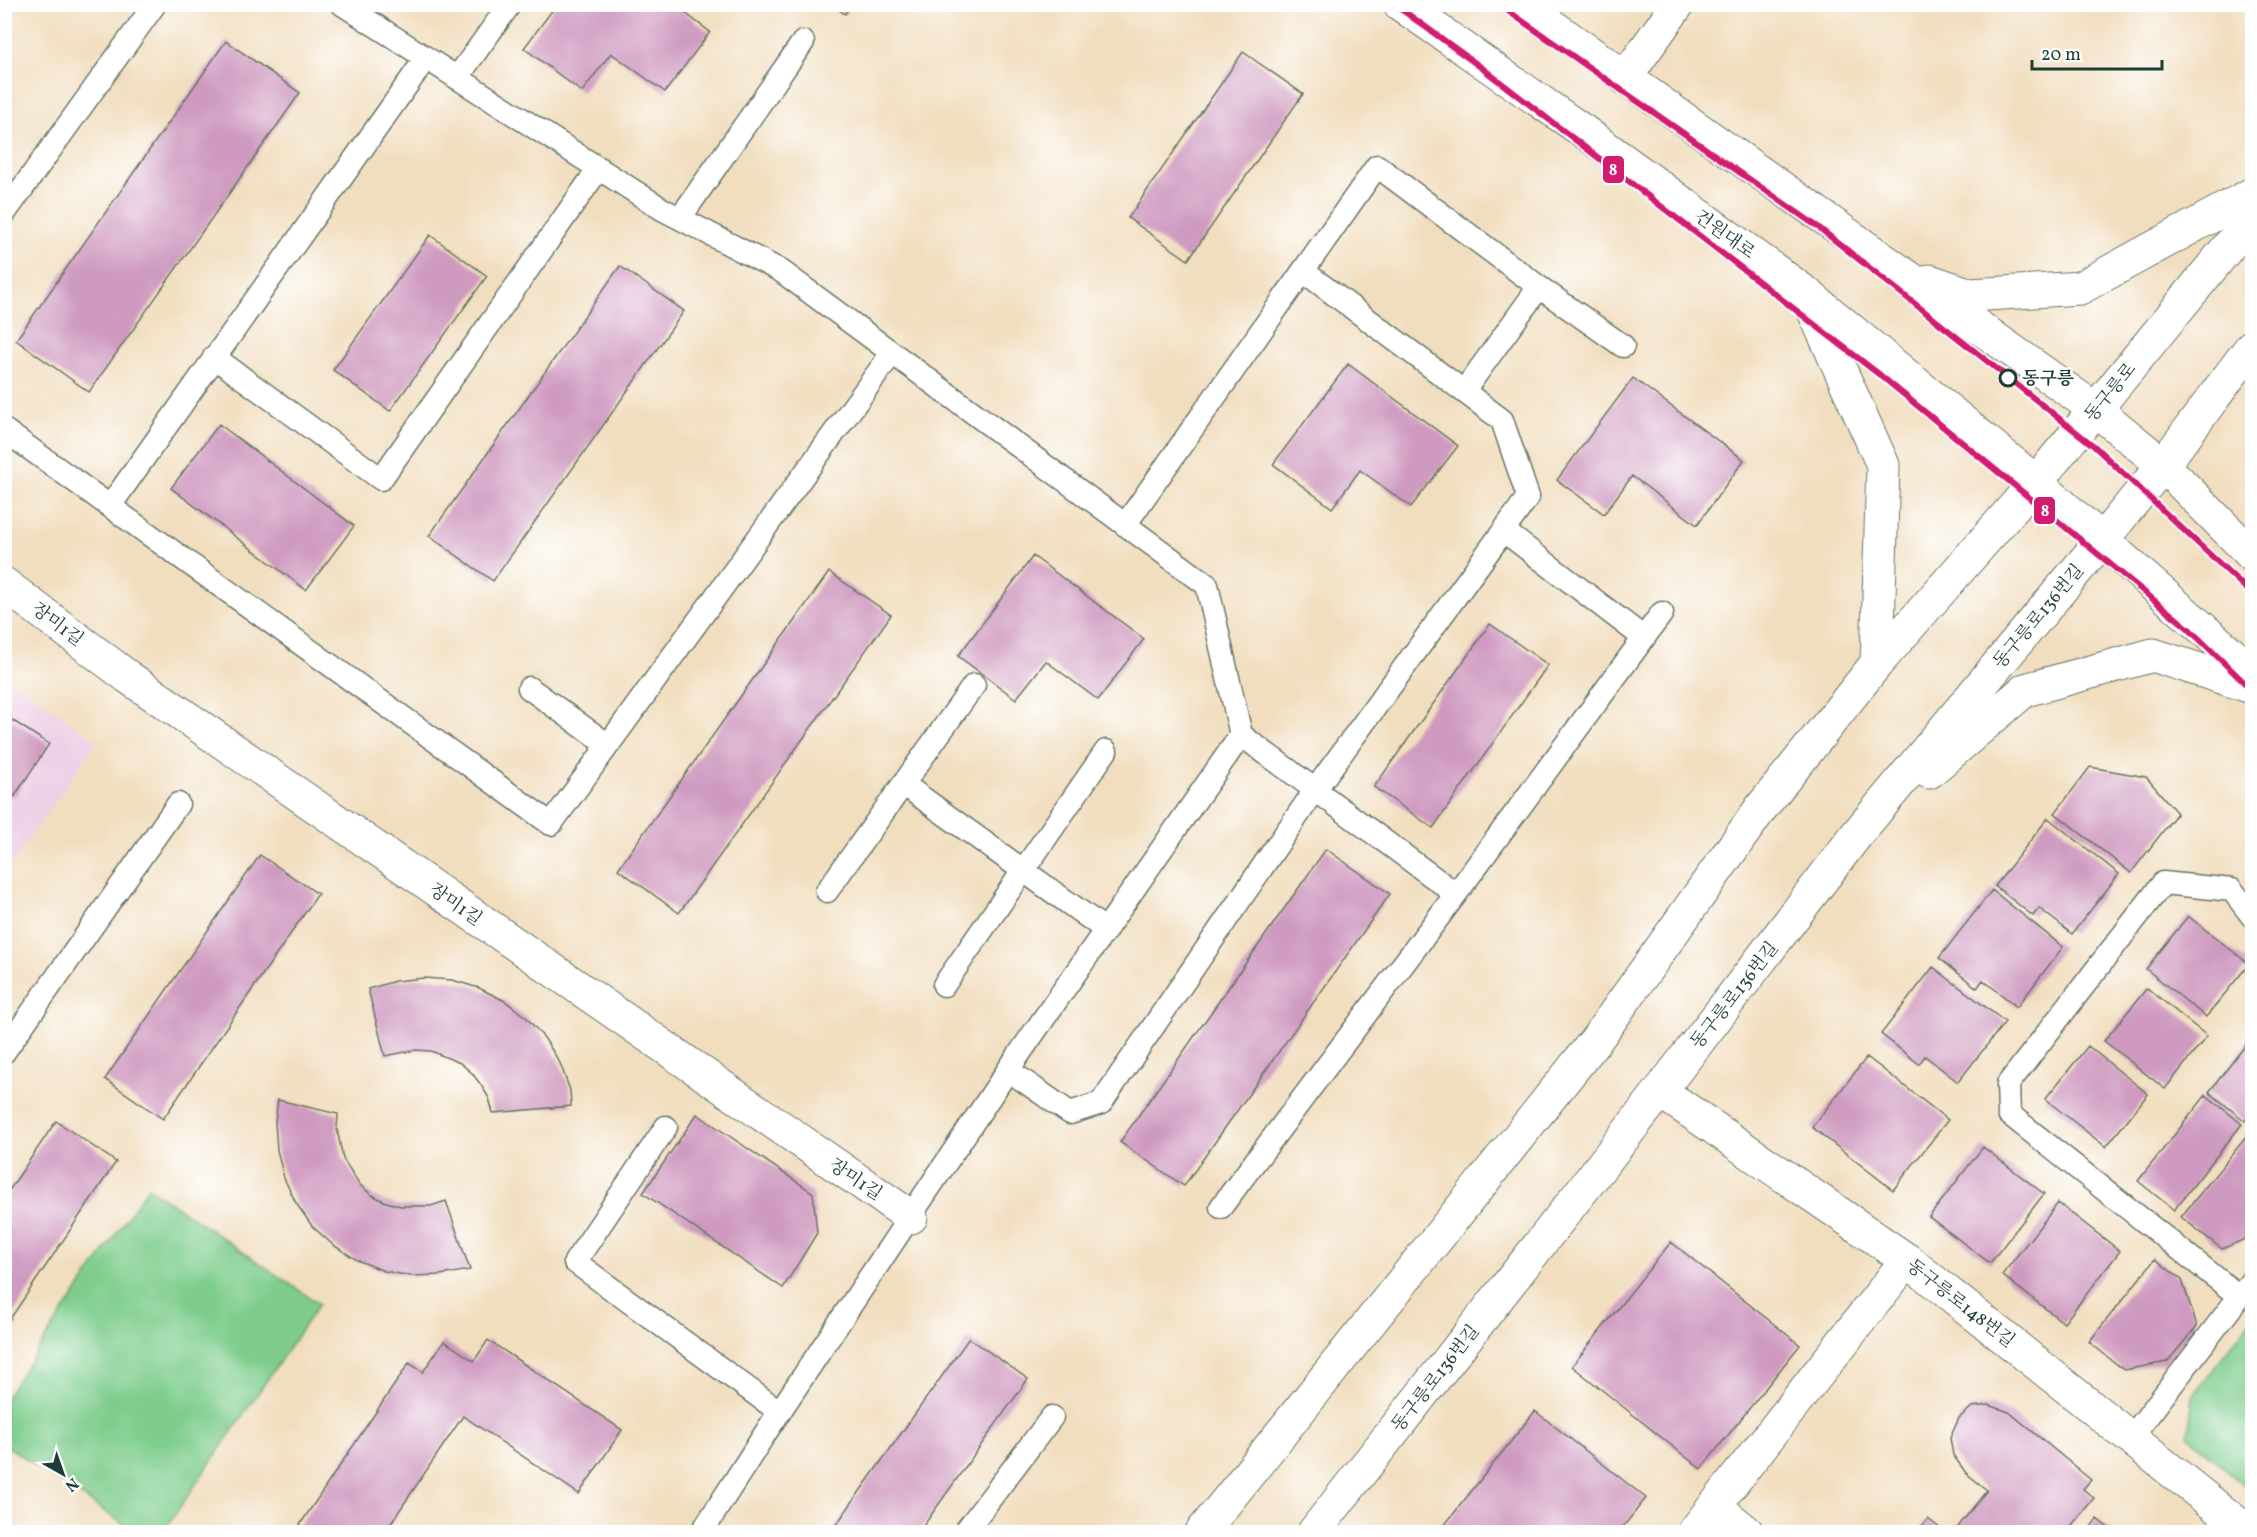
<svg xmlns="http://www.w3.org/2000/svg" width="2257" height="1537" font-family="Vollkorn,'Noto Serif KR',serif">
<style>
.built{fill:#eed0e7}
.green{fill:#7ecd8d;stroke:#4e8560;stroke-width:1.5}
.building{fill:#cf9ac0}
.lines{fill:none;stroke-linecap:round;stroke-linejoin:round}
.service-casing{stroke:#687565;stroke-width:25}
.minor-casing{stroke:#687565;stroke-width:35}
.tertiary-casing{stroke:#687565;stroke-width:35}
.primary-casing{stroke:#687565;stroke-width:35}
.service{stroke:#fff;stroke-width:22}
.minor{stroke:#fff;stroke-width:33}
.tertiary{stroke:#fff;stroke-width:33}
.primary{stroke:#fff;stroke-width:33}
.metro-1-casing{stroke:#fff;stroke-width:10}
.metro-1{stroke:#d11d70;stroke-width:6}
.stop-dot{fill:#fff;stroke:#1f3d34;stroke-width:3}
.labels{text-anchor:middle;stroke-width:5;stroke-linejoin:round;paint-order:stroke}
.street-label{font-size:18px;fill:#1f3d34;stroke:#fff}
.stop-label{font-size:18px;font-weight:bold;fill:#1f3d34;stroke:#fff;text-anchor:start}
.line-badge{stroke:#fff;stroke-width:2}
.badge-label{font-size:16px;text-anchor:middle;font-weight:bold;fill:#fff}
</style>
<rect width="100%" height="100%" fill="#fff"/>
<filter id="ink" filterUnits="userSpaceOnUse"><feTurbulence type="fractalNoise" baseFrequency=".0167" numOctaves="2"/><feDisplacementMap in="SourceGraphic" scale="12" xChannelSelector="R" yChannelSelector="G"/><feConvolveMatrix kernelMatrix="1 2 1 2 8 2 1 2 1" color-interpolation-filters="sRGB"/></filter>
<filter id="wash" filterUnits="userSpaceOnUse"><feTurbulence type="fractalNoise" baseFrequency=".008" numOctaves="4" result="noise"/><feDisplacementMap in="SourceGraphic" scale="24" xChannelSelector="R" yChannelSelector="G"/><feGaussianBlur stdDeviation="1.35" result="paint"/><feColorMatrix in="noise" values="0 0 0 0 0 0 0 0 0 0 0 0 0 0 0 0 0 1.4 0 .05"/><feComposite in="paint" operator="in"/></filter>
<g filter="url(#wash)">
<rect width="100%" height="100%" fill="#f1debf"/>
<path class="built" d="M 5,676 L 97,741 L 5,873 Z"/>
<path class="green" d="M 148,1187 L 319,1304 L 163,1532 L 135,1532 L 4,1444 L 5,1398 Z
M 2252,1318 L 2252,1493 L 2188,1436 L 2193,1395 Z"/>
<g id="blocks">
<path class="building" d="M 557,4 L 673,4 L 710,32 L 665,92 L 611,53 L 582,92 L 524,48 Z
M 830,4 L 852,4 L 845,14 Z
M 226,41 L 300,93 L 89,392 L 16,340 Z
M 1243,52 L 1303,94 L 1188,260 L 1128,218 Z
M 430,235 L 487,276 L 390,411 L 333,370 Z
M 620,266 L 684,311 L 493,581 L 429,536 Z
M 1348,364 L 1458,446 L 1411,507 L 1360,470 L 1332,508 L 1273,464 Z
M 1633,378 L 1744,460 L 1697,525 L 1632,476 L 1604,514 L 1557,480 Z
M 219,424 L 354,526 L 306,590 L 171,488 Z
M 1033,556 L 1144,639 L 1098,700 L 1046,661 L 1016,699 L 958,656 Z
M 829,572 L 891,615 L 679,913 L 618,869 Z
M 1490,624 L 1548,665 L 1433,828 L 1374,787 Z
M 4,715 L 49,744 L 14,797 L 4,791 Z
M 2090,767 L 2146,777 L 2177,813 L 2131,873 L 2055,813 Z
M 2048,818 L 2119,874 L 2072,934 L 2039,908 L 2033,916 L 1995,886 Z
M 1326,849 L 1390,894 L 1184,1186 L 1120,1142 Z
M 260,855 L 318,894 L 163,1119 L 105,1079 Z
M 1992,890 L 2063,947 L 2017,1007 L 1983,980 L 1977,988 L 1939,958 Z
M 2188,916 L 2249,964 L 2206,1017 L 2146,969 Z
M 1933,967 L 2005,1022 L 1958,1082 L 1925,1056 L 1919,1064 L 1881,1034 Z
M 424,978 L 452,980 L 479,988 L 505,1001 L 527,1018 L 545,1039 L 560,1063 L 570,1090 L 571,1106 L 493,1113 L 489,1098 L 481,1085 L 472,1073 L 460,1063 L 431,1051 L 416,1050 L 385,1056 L 368,989 L 395,981 Z
M 2147,988 L 2207,1036 L 2165,1089 L 2104,1041 Z
M 2252,1037 L 2252,1111 L 2245,1121 L 2209,1092 Z
M 2088,1046 L 2148,1094 L 2106,1147 L 2045,1099 Z
M 1867,1057 L 1948,1120 L 1893,1190 L 1812,1127 Z
M 2206,1095 L 2242,1124 L 2174,1210 L 2138,1181 Z
M 278,1100 L 338,1114 L 337,1129 L 343,1159 L 360,1185 L 372,1195 L 386,1202 L 401,1206 L 431,1206 L 446,1201 L 470,1270 L 440,1275 L 411,1276 L 384,1271 L 357,1260 L 333,1245 L 312,1226 L 296,1203 L 284,1178 L 277,1150 L 275,1122 Z
M 697,1114 L 813,1193 L 817,1233 L 783,1288 L 643,1193 Z
M 56,1121 L 116,1162 L 4,1328 L 4,1198 Z
M 2251,1131 L 2252,1132 L 2252,1228 L 2243,1240 L 2222,1249 L 2181,1217 Z
M 1983,1147 L 2044,1194 L 1990,1263 L 1929,1217 Z
M 2058,1203 L 2120,1251 L 2064,1323 L 2002,1275 Z
M 1671,1242 L 1800,1345 L 1701,1469 L 1572,1366 Z
M 2155,1259 L 2182,1280 L 2197,1326 L 2167,1362 L 2124,1370 L 2089,1342 Z
M 969,1338 L 1028,1379 L 919,1532 L 831,1532 Z
M 488,1340 L 622,1430 L 579,1494 L 463,1416 L 385,1532 L 295,1532 L 409,1363 L 423,1372 L 444,1341 L 474,1361 Z
M 1989,1405 L 2009,1412 L 2091,1480 L 2083,1489 L 2094,1498 L 2066,1532 L 1954,1532 L 1987,1490 L 1966,1473 L 1953,1455 L 1950,1438 L 1959,1418 L 1972,1407 Z
M 1535,1411 L 1646,1498 L 1619,1532 L 1439,1532 Z
M 1928,1519 L 1945,1532 L 1917,1532 Z
M 2097,1519 L 2114,1532 L 2087,1532 Z"/>
</g>
</g>
<g filter="url(#ink)">
<use href="#blocks" fill-opacity="0" stroke="#687565" stroke-width="1.5"/>
<g class="lines">
<defs>
<path id="service" d="M 342,4 L 662,209 L 781,271 L 1207,585 L 1241,735 L 1008,1070 L 768,1429 L 702,1532
M 457,78 L 510,4
M 4,214 L 155,4
M 680,218 L 803,42
M 1303,271 L 1377,166 L 1539,287 L 1623,346
M 214,357 L 381,479 L 599,168
M 1464,391 L 1539,287
M 4,430 L 551,824 L 892,353
M 110,506 L 426,58
M 1504,531 L 1644,638
M 529,688 L 608,745
M 1241,735 L 1456,894
M 903,784 L 1106,930
M 827,891 L 974,685
M 944,985 L 1106,751
M 4,1052 L 178,804
M 1008,1070 L 1070,1113 L 1101,1103 L 1315,790 L 1528,497 L 1502,420 L 1303,271 L 1125,525
M 666,1127 L 575,1262 L 780,1412
M 1221,1207 L 1456,894 L 1662,613
M 2240,1297 L 2009,1114 L 2008,1084 L 2163,883 L 2232,890 L 2252,916
M 2131,1438 L 2252,1280
M 965,1532 L 1052,1417"/>
<path id="minor" d="M 1625,78 L 1678,4
M 1715,1506 L 1747,1532
M 1694,1532 L 1907,1260"/>
<path id="tertiary" d="M 1521,4 L 2095,409
M 1930,281 L 1971,295 L 2080,288 L 2252,194
M 1809,300 L 1883,465 L 1877,663
M 4,584 L 128,677 L 911,1217
M 1929,772 L 2025,690 L 2153,655 L 2252,687
M 1660,1091 L 1907,1260 L 2248,1532
M 1202,1532 L 1596,1040 L 1761,808 L 1799,761 L 1877,663 L 2036,482 L 1806,293 L 1583,131 L 1400,4
M 1314,1532 L 1660,1091 L 1857,834 L 2102,540"/>
<path id="primary" d="M 2252,218 L 2036,482 L 2252,672
M 2095,409 L 2163,465 L 2252,555
M 2102,540 L 2163,465 L 2252,346"/>
</defs>
<use href="#service" class="service-casing"/>
<use href="#minor" class="minor-casing"/>
<use href="#tertiary" class="tertiary-casing"/>
<use href="#primary" class="primary-casing"/>
<use href="#service" class="service"/>
<use href="#minor" class="minor"/>
<use href="#tertiary" class="tertiary"/>
<use href="#primary" class="primary"/>
<defs>
<path id="metro-1" d="M 1394,4 L 1482,68 L 1880,375 L 2188,628 L 2252,690
M 1498,4 L 1818,227 L 2094,446 L 2252,594"/>
</defs>
<use href="#metro-1" class="metro-1-casing"/>
<use href="#metro-1" class="metro-1"/>
</g>
</g>
<circle class="stop-dot" cx="2008" cy="378" r="8"/>
<g class="labels">
<g class="street-label">
<text transform="translate(1725 234) rotate(36)" y="6">건원대로</text>
<text transform="translate(2110 392) rotate(-51)" y="6">동구릉로</text>
<text transform="translate(2038 616) rotate(-50)" y="6">동구릉로136번길</text>
<text transform="translate(58 624) rotate(37)" y="6">장미1길</text>
<text transform="translate(456 904) rotate(35)" y="6">장미1길</text>
<text transform="translate(1734 995) rotate(-52)" y="6">동구릉로136번길</text>
<text transform="translate(856 1179) rotate(34)" y="6">장미1길</text>
<text transform="translate(1961 1303) rotate(38)" y="6">동구릉로148번길</text>
<text transform="translate(1435 1378) rotate(-52)" y="6">동구릉로136번길</text>
</g>
<g class="stop-label">
<text x="2022" y="384">동구릉</text>
</g>
</g>
<g class="line-badge">
<rect x="1602" y="155" width="23" height="29" rx="6" fill="#d11d70"/>
<rect x="2033" y="496" width="23" height="29" rx="6" fill="#d11d70"/>
</g>
<g class="badge-label">
<text x="1613" y="175">8</text>
<text x="2045" y="516">8</text>
</g>
<rect width="2257" height="1537" fill="none" stroke="#fff" stroke-width="24"/>
<g transform="translate(63 1474) rotate(140)" stroke="#ffffff" stroke-width="4.5" paint-order="stroke">
<path d="M0-4.5L10 22L0 15L-10 22Z" fill="#1f3d34"/>
<text y="-9" font-size="16" font-weight="bold" text-anchor="middle" fill="#1f3d34">N</text>
</g>
<path d="M2032 60v9h130v-9" fill="none" stroke="#1f3d34" stroke-width="3"/>
<text x="2041" y="60" font-size="18" fill="#1f3d34" stroke="#ffffff" stroke-width="4.5" paint-order="stroke">20 m</text>
</svg>
